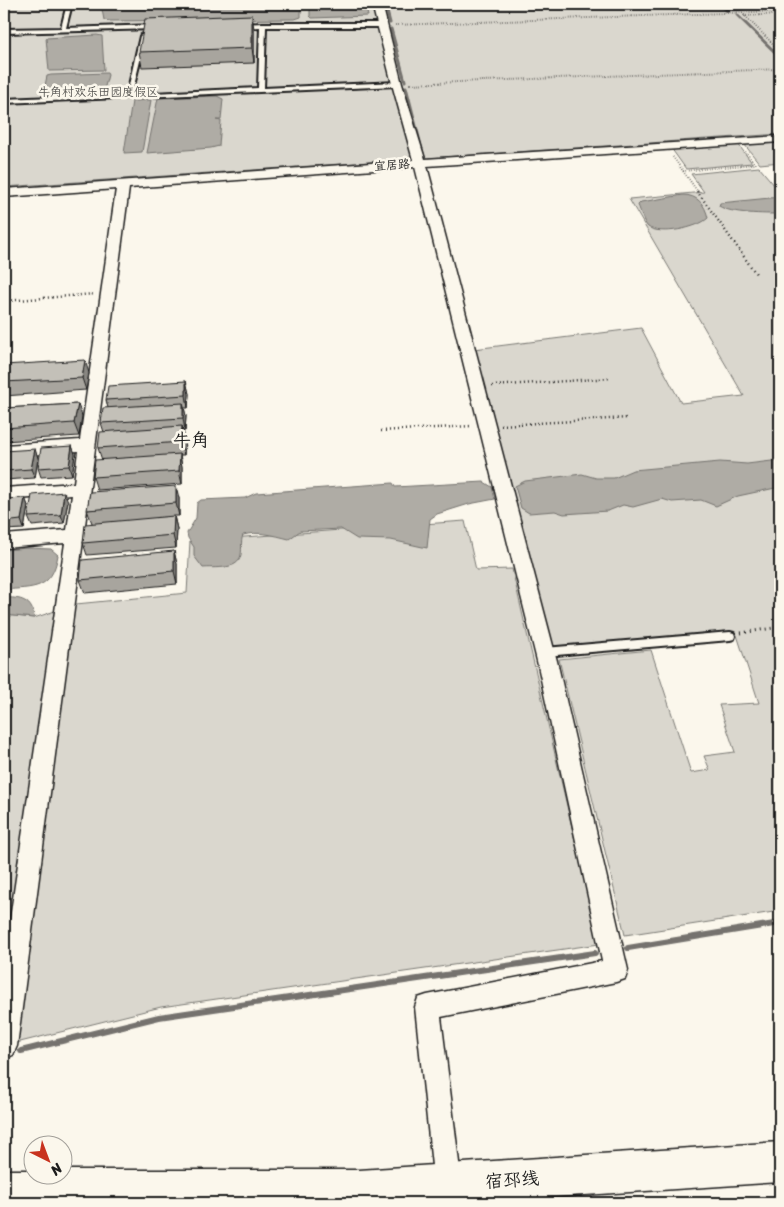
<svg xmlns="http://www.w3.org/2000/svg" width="784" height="1207" font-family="Sriracha,'LXGW WenKai TC',sans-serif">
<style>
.green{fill:#dad7ce;stroke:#7b7a75}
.water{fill:#afaca5;stroke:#74726e}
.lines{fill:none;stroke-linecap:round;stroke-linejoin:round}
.stream-far1{stroke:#74726e;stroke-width:3}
.stream{stroke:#74726e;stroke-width:6}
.service-casing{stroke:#1c1c1c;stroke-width:4}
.minor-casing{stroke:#1c1c1c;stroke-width:3}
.primary-casing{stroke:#1c1c1c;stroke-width:3}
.path-far2{stroke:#1c1c1c;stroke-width:2;stroke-dasharray:0.5 2;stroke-linecap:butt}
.path-far1{stroke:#1c1c1c;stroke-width:2.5;stroke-dasharray:1 3;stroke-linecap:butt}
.path{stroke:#1c1c1c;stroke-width:3;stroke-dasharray:1 4;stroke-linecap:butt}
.service{fill:#fbf7ec;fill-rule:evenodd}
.minor{fill:#fbf7ec;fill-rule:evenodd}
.primary{fill:#fbf7ec;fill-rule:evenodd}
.wall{fill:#a8a59e;stroke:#1c1c1c}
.shaded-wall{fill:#888681;stroke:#1c1c1c}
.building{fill:#c3c0b8;stroke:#1c1c1c}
.labels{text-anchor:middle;stroke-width:5;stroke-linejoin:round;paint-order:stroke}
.far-park-label{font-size:12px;fill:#555451;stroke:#fbf7ec}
.far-street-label{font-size:12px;fill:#1c1c1c;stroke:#fbf7ec}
.quarter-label{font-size:18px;fill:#1c1c1c;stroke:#fbf7ec}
.near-street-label{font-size:18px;fill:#1c1c1c;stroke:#fbf7ec}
</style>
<rect width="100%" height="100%" fill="#fbf7ec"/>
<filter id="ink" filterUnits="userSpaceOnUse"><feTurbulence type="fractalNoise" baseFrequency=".02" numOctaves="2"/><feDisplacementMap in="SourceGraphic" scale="10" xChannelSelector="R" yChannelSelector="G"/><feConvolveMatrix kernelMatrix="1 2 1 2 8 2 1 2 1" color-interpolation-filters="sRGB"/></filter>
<g filter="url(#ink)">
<path class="green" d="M 4,4 L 780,4 L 780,134 L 4,187 Z
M 780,141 L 780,162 L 760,164 L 744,144 Z
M 738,144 L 752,163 L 686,169 L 671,148 Z
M 759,167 L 775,186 L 780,186 L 780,911 L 625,935 L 559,659 L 651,650 L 691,773 L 710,770 L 704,756 L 735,752 L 719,705 L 759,703 L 737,635 L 552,647 L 474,349 L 641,328 L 681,403 L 744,396 L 629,199 L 704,192 L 691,174 Z
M 465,521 L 476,570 L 512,569 L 599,944 L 161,1007 L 4,1046 L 4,628 L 5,615 L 34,618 L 76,604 L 187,593 L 190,541 Z"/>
<path class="water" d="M 101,4 L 301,4 L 301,17 L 295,19 L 110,21 L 104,20 Z
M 310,4 L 365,4 L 368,16 L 312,18 L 310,16 Z
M 719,4 L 780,4 L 780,8 L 762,8 L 753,5 C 744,12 731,12 721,8 Z
M 97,35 L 102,36 L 104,70 L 49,71 L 46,38 Z
M 107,73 L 108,75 L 104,90 L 101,91 L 51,93 L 45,92 L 44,90 L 47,76 L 51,75 Z
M 217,96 L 223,99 L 221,120 L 216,120 L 221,121 L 219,146 L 211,148 L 147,153 L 158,98 Z
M 151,100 L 142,152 L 124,153 L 132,101 Z
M 683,195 C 697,195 705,204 708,218 C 698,228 660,236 648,227 C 643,222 641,212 638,205 L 641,202 Z
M 780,197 L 780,214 C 765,214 731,214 719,206 L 720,203 Z
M 780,460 L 780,487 L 738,496 L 716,506 L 701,500 L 672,502 L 662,499 L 633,507 L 623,505 L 608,511 L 564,514 L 555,511 L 529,513 L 521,508 L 515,486 L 525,481 L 582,474 L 596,478 L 614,478 L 633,470 L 720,462 L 747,464 Z
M 484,482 L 492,487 L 495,499 L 469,504 L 437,514 L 430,519 L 427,548 L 391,540 L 357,539 L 341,529 L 300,531 L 289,539 C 273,535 259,531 243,535 C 240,542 243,551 240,558 C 236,570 213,567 203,568 L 194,556 L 194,547 L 188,538 L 187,533 L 196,518 L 197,503 L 201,500 L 245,498 L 256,493 L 393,483 L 395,487 Z
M 27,548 L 51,549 L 58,555 C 52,591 33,587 4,590 L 4,550 Z
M 4,598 C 20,597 33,600 34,618 L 4,615 Z"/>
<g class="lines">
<path class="stream-far1" d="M 385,4 L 390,23
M 726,10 L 729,11
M 737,15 L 780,57
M 391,29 L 405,81
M 406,87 L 424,157"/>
<path class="stream" d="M 628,948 L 780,923
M 21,1051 L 159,1017 L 595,953"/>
<defs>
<path id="service" d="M 67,4 L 72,4 L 66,28 L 156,25 L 159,27 L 156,29 L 4,33 L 4,29 L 61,28 Z
M 263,23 L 382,23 L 385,25 L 382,27 L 266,27 L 264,88 L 397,82 L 400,84 L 397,86 L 4,103 L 4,99 L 127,94 L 140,36 L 143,34 L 146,36 L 132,94 L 258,88 L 260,27 L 241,28 L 238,26 L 241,24 Z
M 730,632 L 734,633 L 735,636 L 734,639 L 730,640 L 545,656 L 541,655 L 540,652 L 541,649 L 545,648 Z"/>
<path id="minor" d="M 372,4 L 382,4 L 402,84 L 425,159 L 780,136 L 780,142 L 427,166 L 557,661 L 628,970 L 625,979 L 616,982 L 441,1017 L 464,1203 L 436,1203 L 415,1007 L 418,998 L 427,995 L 602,961 L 537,661 L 415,167 L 129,188 L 17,1046 L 13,1055 L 4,1059 L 4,960 L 65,543 L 4,548 L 4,535 L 67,530 L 72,495 L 4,500 L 4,488 L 74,483 L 78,451 L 4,457 L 4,445 L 80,440 L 116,189 L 4,197 L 4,189 L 413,160 L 392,84 Z"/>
<path id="primary" d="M 780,1142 L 780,1182 L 465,1203 L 4,1203 L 4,1170 L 32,1170 L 32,1174 L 62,1174 L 62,1170 L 359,1170 Z"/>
</defs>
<use href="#service" class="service-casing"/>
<use href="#minor" class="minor-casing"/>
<use href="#primary" class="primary-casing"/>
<path class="path-far2" d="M 446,5 L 449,4
M 742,13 L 780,51
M 744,16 L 780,14
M 395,25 L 780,11
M 409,84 L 780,69
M 673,157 L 698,192
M 683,171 L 755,164 L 745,151"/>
<path class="path-far1" d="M 697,191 L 757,275
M 4,301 L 95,294
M 492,386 L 611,378
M 501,425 L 628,418
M 381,431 L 472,426"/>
<path class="path" d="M 741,633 L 780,627"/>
<use href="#service" class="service"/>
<use href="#minor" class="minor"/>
<use href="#primary" class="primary"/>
</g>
<path class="wall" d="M 254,29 L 254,63 L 142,67 L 139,52 Z
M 4,365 L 89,373 L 86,390 L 4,396 Z
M 186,381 L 189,394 L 188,408 L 184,408 L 186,416 L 185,431 L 183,431 L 185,439 L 184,455 L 180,455 L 182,467 L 182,484 L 97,490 L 93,477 L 102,460 L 98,448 L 104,432 L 101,423 L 108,408 L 106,400 Z
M 78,404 L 82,416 L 79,436 L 4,441 L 4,408 Z
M 72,446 L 75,454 L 72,475 L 41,477 L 38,468 Z
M 4,451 L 38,458 L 35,478 L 4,480 Z
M 25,498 L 28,506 L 24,529 L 4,530 L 4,499 Z
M 179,498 L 179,516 L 174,516 L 177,529 L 176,548 L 87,555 L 83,543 L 92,523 L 87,510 Z
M 68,501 L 64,523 L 32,526 L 28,517 Z
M 174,551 L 177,564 L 177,584 L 85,593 L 80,580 Z"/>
<path class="shaded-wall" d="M 252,15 L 254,29 L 254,63 L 252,48 Z
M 85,360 L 89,373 L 86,390 L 82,378 Z
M 186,381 L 189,394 L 188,408 L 186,395 Z
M 183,403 L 186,416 L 185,431 L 183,418 Z
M 78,404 L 82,416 L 79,436 L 74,423 Z
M 182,426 L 185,439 L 184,455 L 181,442 Z
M 72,446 L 75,454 L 72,475 L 69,466 Z
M 35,449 L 38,458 L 35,478 L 31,469 Z
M 180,454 L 182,467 L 182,484 L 179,471 Z
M 176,486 L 179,498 L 179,516 L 176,503 Z
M 64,492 L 68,501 L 64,523 L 61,515 Z
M 25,498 L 28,506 L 24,529 L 21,520 Z
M 174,516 L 177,529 L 176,548 L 173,535 Z
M 174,551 L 177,564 L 177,584 L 174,571 Z"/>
<path class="building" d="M 252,15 L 252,48 L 139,52 L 145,19 Z
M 85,360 L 82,378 L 4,382 L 4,365 Z
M 186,381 L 186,395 L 106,400 L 108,386 Z
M 183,403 L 183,418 L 101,423 L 103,408 Z
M 78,404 L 74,423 L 4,428 L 4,408 Z
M 182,426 L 181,442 L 98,448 L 100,432 Z
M 72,446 L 69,466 L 38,468 L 41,448 Z
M 35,449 L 31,469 L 4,471 L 4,451 Z
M 180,454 L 179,471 L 93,477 L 95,460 Z
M 176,486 L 176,503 L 87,510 L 90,492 Z
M 64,492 L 61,515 L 28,517 L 32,495 Z
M 25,498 L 21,520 L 4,522 L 4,499 Z
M 174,516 L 173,535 L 83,543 L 85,524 Z
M 174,551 L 174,571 L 80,580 L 82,560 Z"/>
</g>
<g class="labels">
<g class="far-park-label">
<text x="98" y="96">牛角村欢乐田园度假区</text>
</g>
<g class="far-street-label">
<text transform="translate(392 165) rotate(-4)" y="4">宜居路</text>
</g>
<g class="quarter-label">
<text x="191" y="446">牛角</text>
</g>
<g class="near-street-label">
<text transform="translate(512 1180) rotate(-4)" y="6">宿邳线</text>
</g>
</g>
<rect width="784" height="1207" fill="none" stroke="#fbf7ec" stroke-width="20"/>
<rect x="10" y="10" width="764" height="1187" fill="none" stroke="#1c1c1c" stroke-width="2" filter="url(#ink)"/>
<g transform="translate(48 1160) rotate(138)"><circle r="24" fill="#fbf7ec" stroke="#a29f99"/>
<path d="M0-4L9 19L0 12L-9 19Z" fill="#c8321e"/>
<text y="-8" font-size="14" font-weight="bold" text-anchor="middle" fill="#1c1c1c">N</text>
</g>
</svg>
